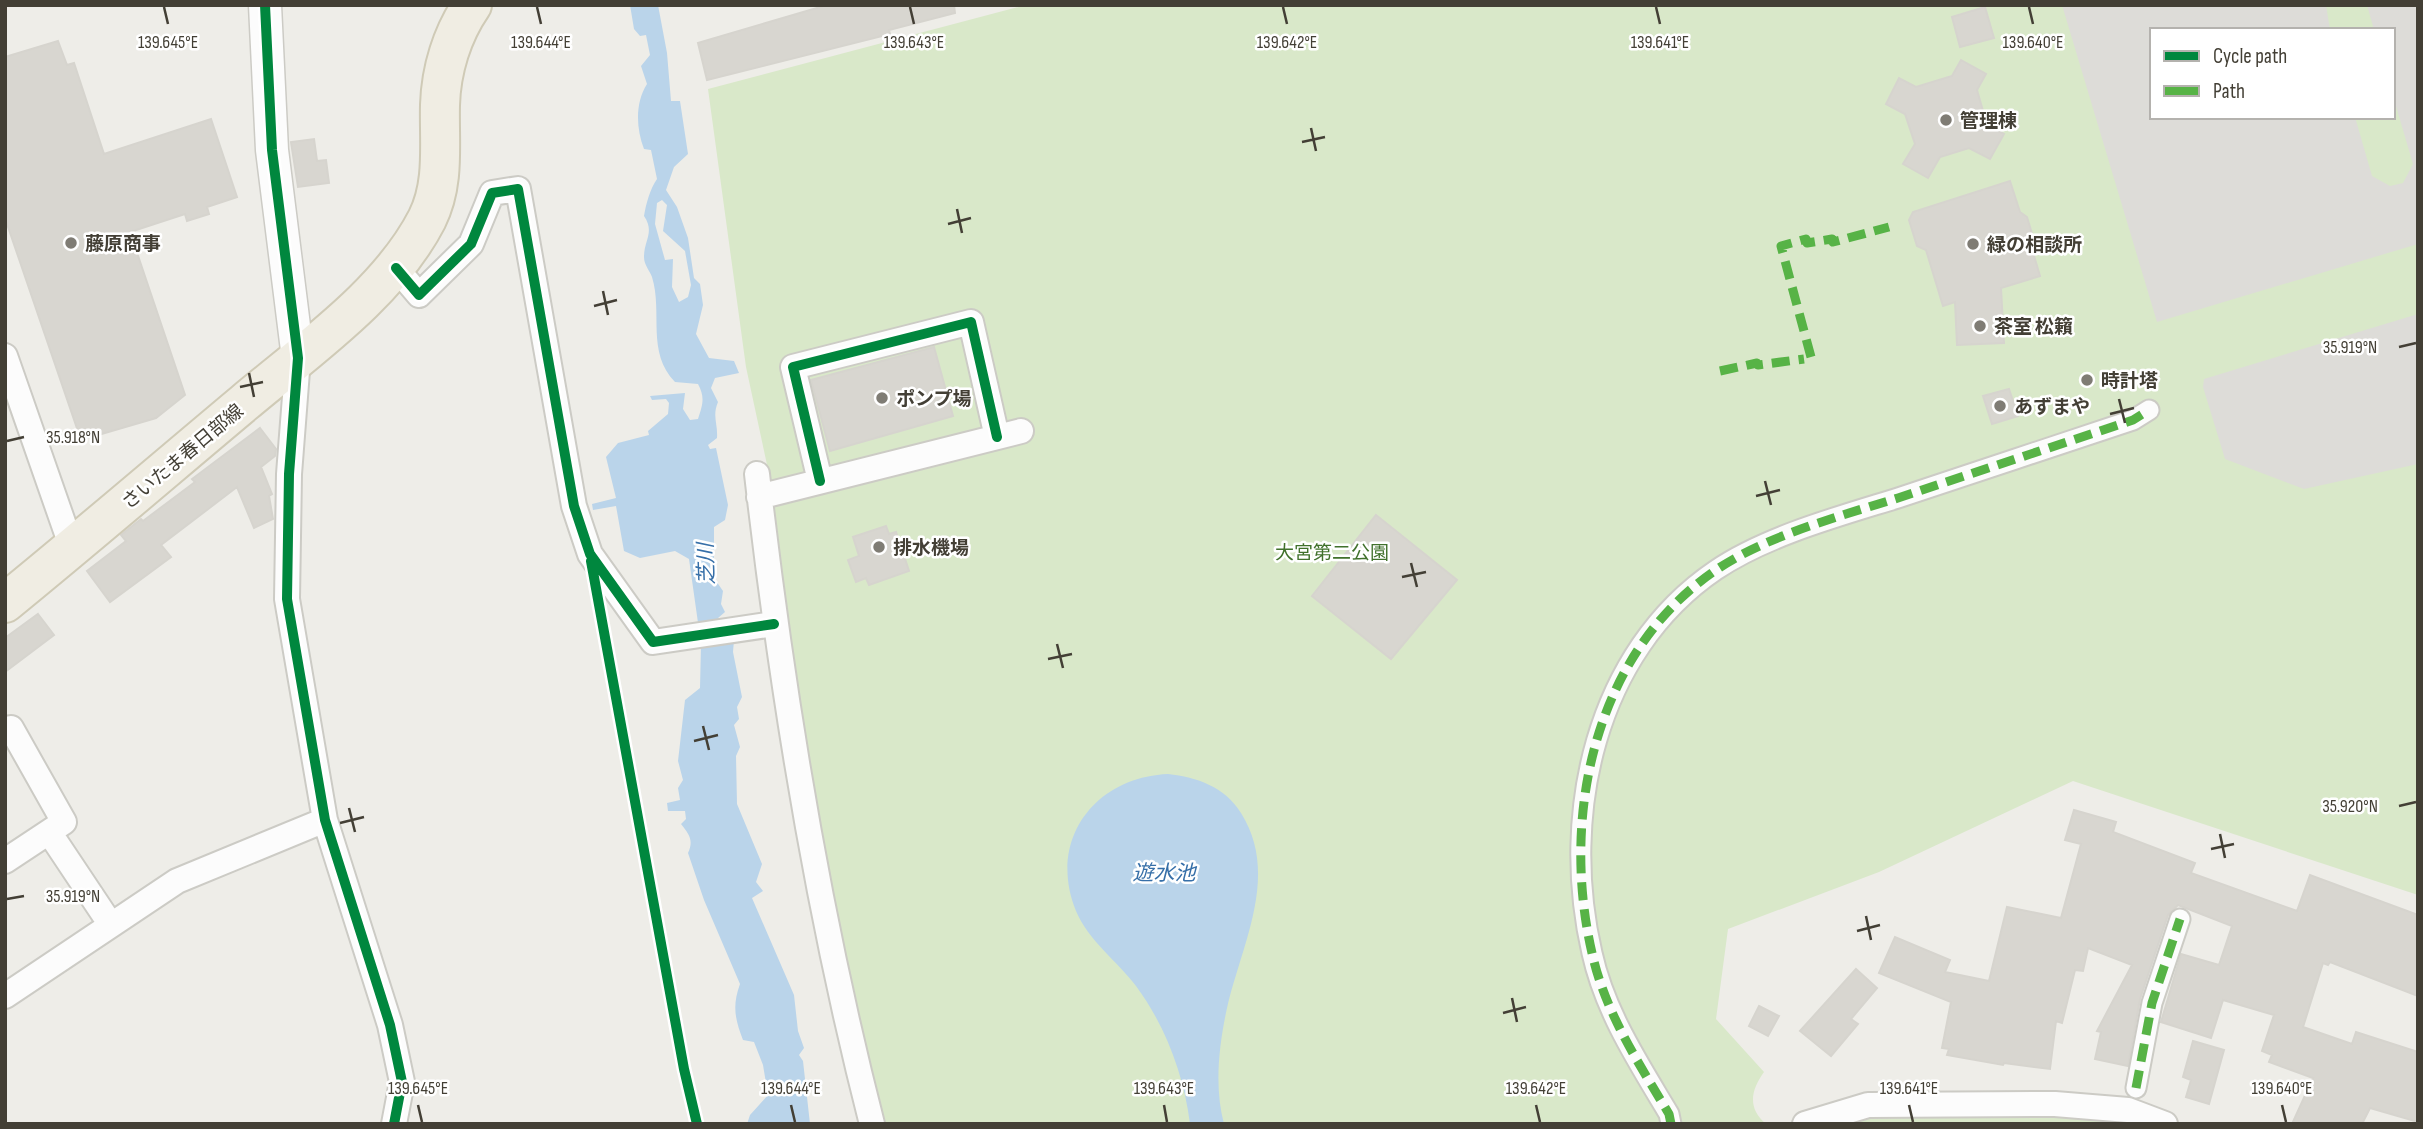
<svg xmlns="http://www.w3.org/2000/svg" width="2423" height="1129" font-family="'Sofia Sans Condensed','Noto Sans JP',sans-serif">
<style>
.green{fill:#d9e8c9;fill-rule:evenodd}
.parking{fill:#dddcd8}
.water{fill:#bad4ea;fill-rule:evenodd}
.building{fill:#d8d6d0;stroke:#d6d4ce;stroke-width:2}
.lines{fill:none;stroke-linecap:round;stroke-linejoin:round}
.pedestrian-casing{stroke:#cccbc5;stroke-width:23}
.minor-casing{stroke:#cccbc5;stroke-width:28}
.tertiary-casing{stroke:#cccbc5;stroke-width:35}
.primary-casing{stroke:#cfcab6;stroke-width:42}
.pedestrian{stroke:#fcfcfc;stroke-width:19}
.minor{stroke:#fcfcfc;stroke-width:24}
.tertiary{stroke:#fcfcfc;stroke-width:32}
.primary{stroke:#f0ede3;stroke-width:38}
.quiet{stroke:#57b346;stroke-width:9;stroke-dasharray:18 9;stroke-linecap:butt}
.cycleway-casing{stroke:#fff;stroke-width:15}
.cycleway{stroke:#00873e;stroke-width:10}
.ticks{fill:none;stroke:#433f35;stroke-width:2.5}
.poi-dot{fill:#7f7c74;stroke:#fff;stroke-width:2.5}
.labels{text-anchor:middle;stroke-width:5;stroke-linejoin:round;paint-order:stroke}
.poi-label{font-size:19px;font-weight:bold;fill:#433f35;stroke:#fff;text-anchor:start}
.street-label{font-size:19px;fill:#433f35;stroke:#fff}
.park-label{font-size:19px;fill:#41712c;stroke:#fff}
.water-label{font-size:21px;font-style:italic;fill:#366fa8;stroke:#fff}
.ticks-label{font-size:18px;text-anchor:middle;fill:#433f35;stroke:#fff;stroke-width:5;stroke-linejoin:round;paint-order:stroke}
</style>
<rect width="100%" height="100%" fill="#eeede8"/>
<path class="green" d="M 1026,5 L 2418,5 L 2418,895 L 2073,781 L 1879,872 L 1728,929 L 1716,1019 L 1764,1072 C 1751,1090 1747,1108 1766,1124 L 880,1124 L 791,731 L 790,627 L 781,578 L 772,488 L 746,367 L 708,89 ZM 2152,30 L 2393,30 L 2393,117 L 2152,117 Z
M 1937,1109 L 2112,1118 L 2103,1124 L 1839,1124 L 1873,1113 Z"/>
<path class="parking" d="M 2062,5 L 2326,5 L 2330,30 L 2152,30 L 2152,117 L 2355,117 L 2372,176 L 2390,186 L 2403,183 L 2413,164 L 2393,96 L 2393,30 L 2374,30 L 2367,5 L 2418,5 L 2418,244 L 2157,322 Z
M 2418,314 L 2418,464 L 2304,489 L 2225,459 L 2203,387 L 2204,379 Z"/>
<path class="water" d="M 630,5 L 658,5 L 667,53 L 671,101 L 680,101 L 688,154 L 674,167 L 666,190 L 677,207 L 688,238 L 694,278 L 700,284 L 703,305 L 696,334 L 709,358 L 734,361 L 739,373 L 715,378 L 711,388 L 718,402 C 712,416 718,424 717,438 L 708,445 L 710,449 L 716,448 L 728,505 L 725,520 L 714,527 L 714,578 L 723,591 L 721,604 L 725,612 L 718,618 L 730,626 L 734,640 L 733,652 L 742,697 L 737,707 L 739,719 L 734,725 L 740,747 L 736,756 L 737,804 L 762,864 L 756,882 L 763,891 L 752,898 L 794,995 L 798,1031 L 804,1048 L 799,1055 L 803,1061 L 810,1124 L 747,1124 L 750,1115 L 768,1095 L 763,1065 L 754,1042 L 743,1040 C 735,1019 732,1006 740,984 L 704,900 L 688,853 C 694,840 689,834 681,824 L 686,819 L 685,811 L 668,811 L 667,803 L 680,800 L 678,788 L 683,780 L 678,761 L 685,700 L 700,688 L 701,644 L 689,559 L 675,551 L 640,558 L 624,551 L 616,506 L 593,510 L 592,504 L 616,498 L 606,457 L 618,443 L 649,435 L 648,431 L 668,414 L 669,403 L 666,399 L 652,400 L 650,396 L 685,393 L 683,409 L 690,420 L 698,419 C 703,404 705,397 698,384 L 675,382 C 646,352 663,313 652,277 C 650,271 644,265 644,257 C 644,240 655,232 644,216 C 646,204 650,189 657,179 L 651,150 L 644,149 C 636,128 635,103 647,84 L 641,66 L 650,55 L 646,35 L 640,36 L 634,29 ZM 662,200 L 667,205 L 663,231 L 685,251 L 691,285 L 688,297 L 679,302 L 672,287 L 673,259 L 665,260 L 655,224 L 657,203 Z
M 1168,774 C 1197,777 1225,787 1241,813 C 1280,875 1242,943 1227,1008 C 1219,1045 1214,1087 1224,1124 L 1190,1124 C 1184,1075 1165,1025 1136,986 C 1117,961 1088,940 1076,911 C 1047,840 1095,777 1168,774 Z"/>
<path class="building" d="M 827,5 L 954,5 L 955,13 L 889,30 L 890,34 L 707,80 L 698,43 Z
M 1985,7 L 1994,38 L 1960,47 L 1952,17 Z
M 58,41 L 67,65 L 74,63 L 104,154 L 211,119 L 237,197 L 207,207 L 209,214 L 187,221 L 185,214 L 130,232 L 185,395 L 156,418 L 81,440 L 5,218 L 5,57 Z
M 1961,60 L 1986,74 L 1977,90 L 1987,125 L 2004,134 L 1990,159 L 1969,148 L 1940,157 L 1928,178 L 1903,164 L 1915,144 L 1905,114 L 1886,104 L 1899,78 L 1916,87 L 1952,76 Z
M 314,139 L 317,161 L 326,160 L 329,183 L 298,187 L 291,142 Z
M 2010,181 L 2020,212 L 2027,217 L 2033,237 L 2030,242 L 2040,276 L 2001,288 L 2004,343 L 1957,345 L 1955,302 L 1943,306 L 1926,250 L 1917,246 L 1909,220 L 1913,212 Z
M 934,347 L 953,416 L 830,451 L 811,380 Z
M 2009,389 L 2018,416 L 1992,424 L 1983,396 Z
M 260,428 L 276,449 L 275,456 L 261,467 L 272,494 L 269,496 L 273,519 L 254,528 L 237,487 L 161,545 L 171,557 L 110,602 L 87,571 L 126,541 L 121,535 L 141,519 L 143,521 L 195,482 L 192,479 Z
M 1376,515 L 1457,580 L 1391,659 L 1312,596 Z
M 886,526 L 889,534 L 896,532 L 909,571 L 869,585 L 866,578 L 856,582 L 848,560 L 859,556 L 853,537 Z
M 38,614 L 54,635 L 5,672 L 5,638 Z
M 2074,810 L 2116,822 L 2113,832 L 2195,863 L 2191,873 L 2297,911 L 2310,875 L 2418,915 L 2418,996 L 2330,962 L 2328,965 L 2323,963 L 2303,1027 L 2352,1044 L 2356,1032 L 2418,1052 L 2418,1122 L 2370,1108 L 2362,1124 L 2292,1124 L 2313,1078 L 2269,1062 L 2272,1055 L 2262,1051 L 2274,1015 L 2223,1000 L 2211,1038 L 2161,1022 L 2181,954 L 2219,965 L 2232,926 L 2178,905 L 2168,915 L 2140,999 L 2128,1066 L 2095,1059 L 2101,1032 L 2097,1031 L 2132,965 L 2088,948 L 2083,971 L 2075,970 L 2062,1023 L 2056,1021 L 2050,1069 L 2004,1063 L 2003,1065 L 1947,1055 L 1949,1049 L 1942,1048 L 1951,1002 L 1879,973 L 1895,937 L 1950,960 L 1945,972 L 1989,981 L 2007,907 L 2061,918 L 2081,844 L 2065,840 Z
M 1856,969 L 1877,988 L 1851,1019 L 1858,1024 L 1831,1056 L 1800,1031 Z
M 1759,1006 L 1779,1016 L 1768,1036 L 1749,1026 Z
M 2193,1041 L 2224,1050 L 2209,1104 L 2186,1097 L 2191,1080 L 2183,1077 Z"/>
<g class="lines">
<defs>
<path id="pedestrian" d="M 2136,1088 L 2152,1003 L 2180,919
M 1671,1124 L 1669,1114 C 1638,1062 1605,1012 1592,953 C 1560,815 1595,652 1716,570 C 1766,536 1840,516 1898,498 C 1976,472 2055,446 2133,420 L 2149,410"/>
<path id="minor" d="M 396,268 L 419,295 L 471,244 L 492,193 L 518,189 L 574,506 L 590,554 L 653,642 L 774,624
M 5,356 L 72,548
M 298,358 L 289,474 L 287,599 L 325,820 L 390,1025 L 402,1082 L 394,1124
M 757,474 C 782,693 817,910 872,1124
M 820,481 L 793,367 L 971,322 L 997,437
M 759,497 L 1021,431
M 5,732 L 11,728 L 64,822 L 5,861
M 49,832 L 111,925
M 5,996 L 177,881 L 325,820
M 1805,1124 L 1868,1105 L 2055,1104 L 2128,1110 L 2165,1124"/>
<path id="tertiary" d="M 265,5 L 272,150 L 298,358"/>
<path id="primary" d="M 5,603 C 86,537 165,469 245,402 C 308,349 389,293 427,219 C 445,183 439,144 440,105 C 441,70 452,34 472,5"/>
</defs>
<use href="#pedestrian" class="pedestrian-casing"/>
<use href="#minor" class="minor-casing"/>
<use href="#tertiary" class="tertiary-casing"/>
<use href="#primary" class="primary-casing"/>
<use href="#pedestrian" class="pedestrian"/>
<use href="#minor" class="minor"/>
<use href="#tertiary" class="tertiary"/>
<use href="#primary" class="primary"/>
<path class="quiet" d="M 1811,357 L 1781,246 L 1806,239 L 1807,243 L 1832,239 L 1833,242 L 1889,227
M 1720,371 L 1757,363 L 1758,365 L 1804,359
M 2136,1088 L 2152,1003 L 2180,919
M 1671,1124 L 1669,1114 C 1638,1062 1605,1012 1592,953 C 1560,815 1595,652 1716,570 C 1766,536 1840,516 1898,498 C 1976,472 2055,446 2133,420 L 2149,410"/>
<defs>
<path id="cycleway" d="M 265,5 L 272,150 L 298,358 L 289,474 L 287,599 L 325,820 L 390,1025 L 402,1082 L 394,1124
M 396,268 L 419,295 L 471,244 L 492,193 L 518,189 L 574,506 L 590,554 L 653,642 L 774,624
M 820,481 L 793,367 L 971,322 L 997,437
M 591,561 L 684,1069 L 697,1124"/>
</defs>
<use href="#cycleway" class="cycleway-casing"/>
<use href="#cycleway" class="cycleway"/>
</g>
<path class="ticks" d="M 164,7 L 168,24M 537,7 L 541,24M 910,7 L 914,24M 1283,7 L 1287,24M 1656,7 L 1660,24M 2029,7 L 2033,24M 1311,128 L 1316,151M 1302,142 L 1325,137M 957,209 L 962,233M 948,224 L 971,218M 603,291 L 608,315M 594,306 L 617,300M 2399,347 L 2416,343M 249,373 L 254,397M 240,387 L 263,382M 2119,399 L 2125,423M 2110,414 L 2134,408M 7,441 L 24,437M 1765,481 L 1771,505M 1756,496 L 1780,490M 1411,563 L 1417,587M 1402,577 L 1426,572M 1057,644 L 1063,668M 1048,659 L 1072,654M 703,726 L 709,750M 694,741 L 718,735M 2399,806 L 2416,802M 349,808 L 355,832M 340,823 L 364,817M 2220,834 L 2225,858M 2211,849 L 2234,844M 7,899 L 24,896M 1866,916 L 1871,940M 1857,931 L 1880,925M 1512,998 L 1517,1022M 1503,1013 L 1526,1007M 418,1105 L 422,1122M 791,1105 L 795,1122M 1164,1105 L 1167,1122M 1536,1105 L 1540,1122M 1909,1105 L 1913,1122M 2282,1105 L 2286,1122"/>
<g class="poi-dot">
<circle cx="1946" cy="120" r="7"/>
<circle cx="71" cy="243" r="7"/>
<circle cx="1973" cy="244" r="7"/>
<circle cx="1980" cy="326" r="7"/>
<circle cx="2087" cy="380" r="7"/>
<circle cx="882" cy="398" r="7"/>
<circle cx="2000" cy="406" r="7"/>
<circle cx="879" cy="547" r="7"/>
</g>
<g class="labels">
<g class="poi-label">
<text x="1960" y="127">管理棟</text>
<text x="85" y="250">藤原商事</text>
<text x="1987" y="251">緑の相談所</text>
<text x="1994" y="333">茶室 松籟</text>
<text x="2101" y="387">時計塔</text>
<text x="896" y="405">ポンプ場</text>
<text x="2014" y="413">あずまや</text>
<text x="893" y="554">排水機場</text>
</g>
<g class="street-label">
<text transform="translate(182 456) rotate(-40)" y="7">さいたま春日部線</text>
</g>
<g class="park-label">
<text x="1332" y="559">大宮第二公園</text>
</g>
<g class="water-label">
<text transform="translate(706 564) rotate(-92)" y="7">芝川</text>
<text x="1164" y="880">遊水池</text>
</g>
</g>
<g class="ticks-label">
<text x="168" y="48">139.645°E</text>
<text x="541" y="48">139.644°E</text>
<text x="914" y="48">139.643°E</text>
<text x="1287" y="48">139.642°E</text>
<text x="1660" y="48">139.641°E</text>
<text x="2033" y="48">139.640°E</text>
<text x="2350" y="353">35.919°N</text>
<text x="73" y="443">35.918°N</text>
<text x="2350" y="812">35.920°N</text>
<text x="73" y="902">35.919°N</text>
<text x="418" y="1094">139.645°E</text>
<text x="791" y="1094">139.644°E</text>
<text x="1164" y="1094">139.643°E</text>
<text x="1536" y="1094">139.642°E</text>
<text x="1909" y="1094">139.641°E</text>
<text x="2282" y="1094">139.640°E</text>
</g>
<rect width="2423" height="1129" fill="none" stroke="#433f35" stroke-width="14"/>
<rect x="2150" y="28" width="245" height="91" fill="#ffffff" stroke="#b4b2ae" stroke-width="2"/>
<rect x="2164" y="51" width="35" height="10" fill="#00873e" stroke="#b4b2ae" stroke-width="2"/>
<text x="2213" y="63" font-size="21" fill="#433f35">Cycle path</text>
<rect x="2164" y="86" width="35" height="10" fill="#57b346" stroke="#b4b2ae" stroke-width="2"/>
<text x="2213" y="98" font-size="21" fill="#433f35">Path</text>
</svg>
